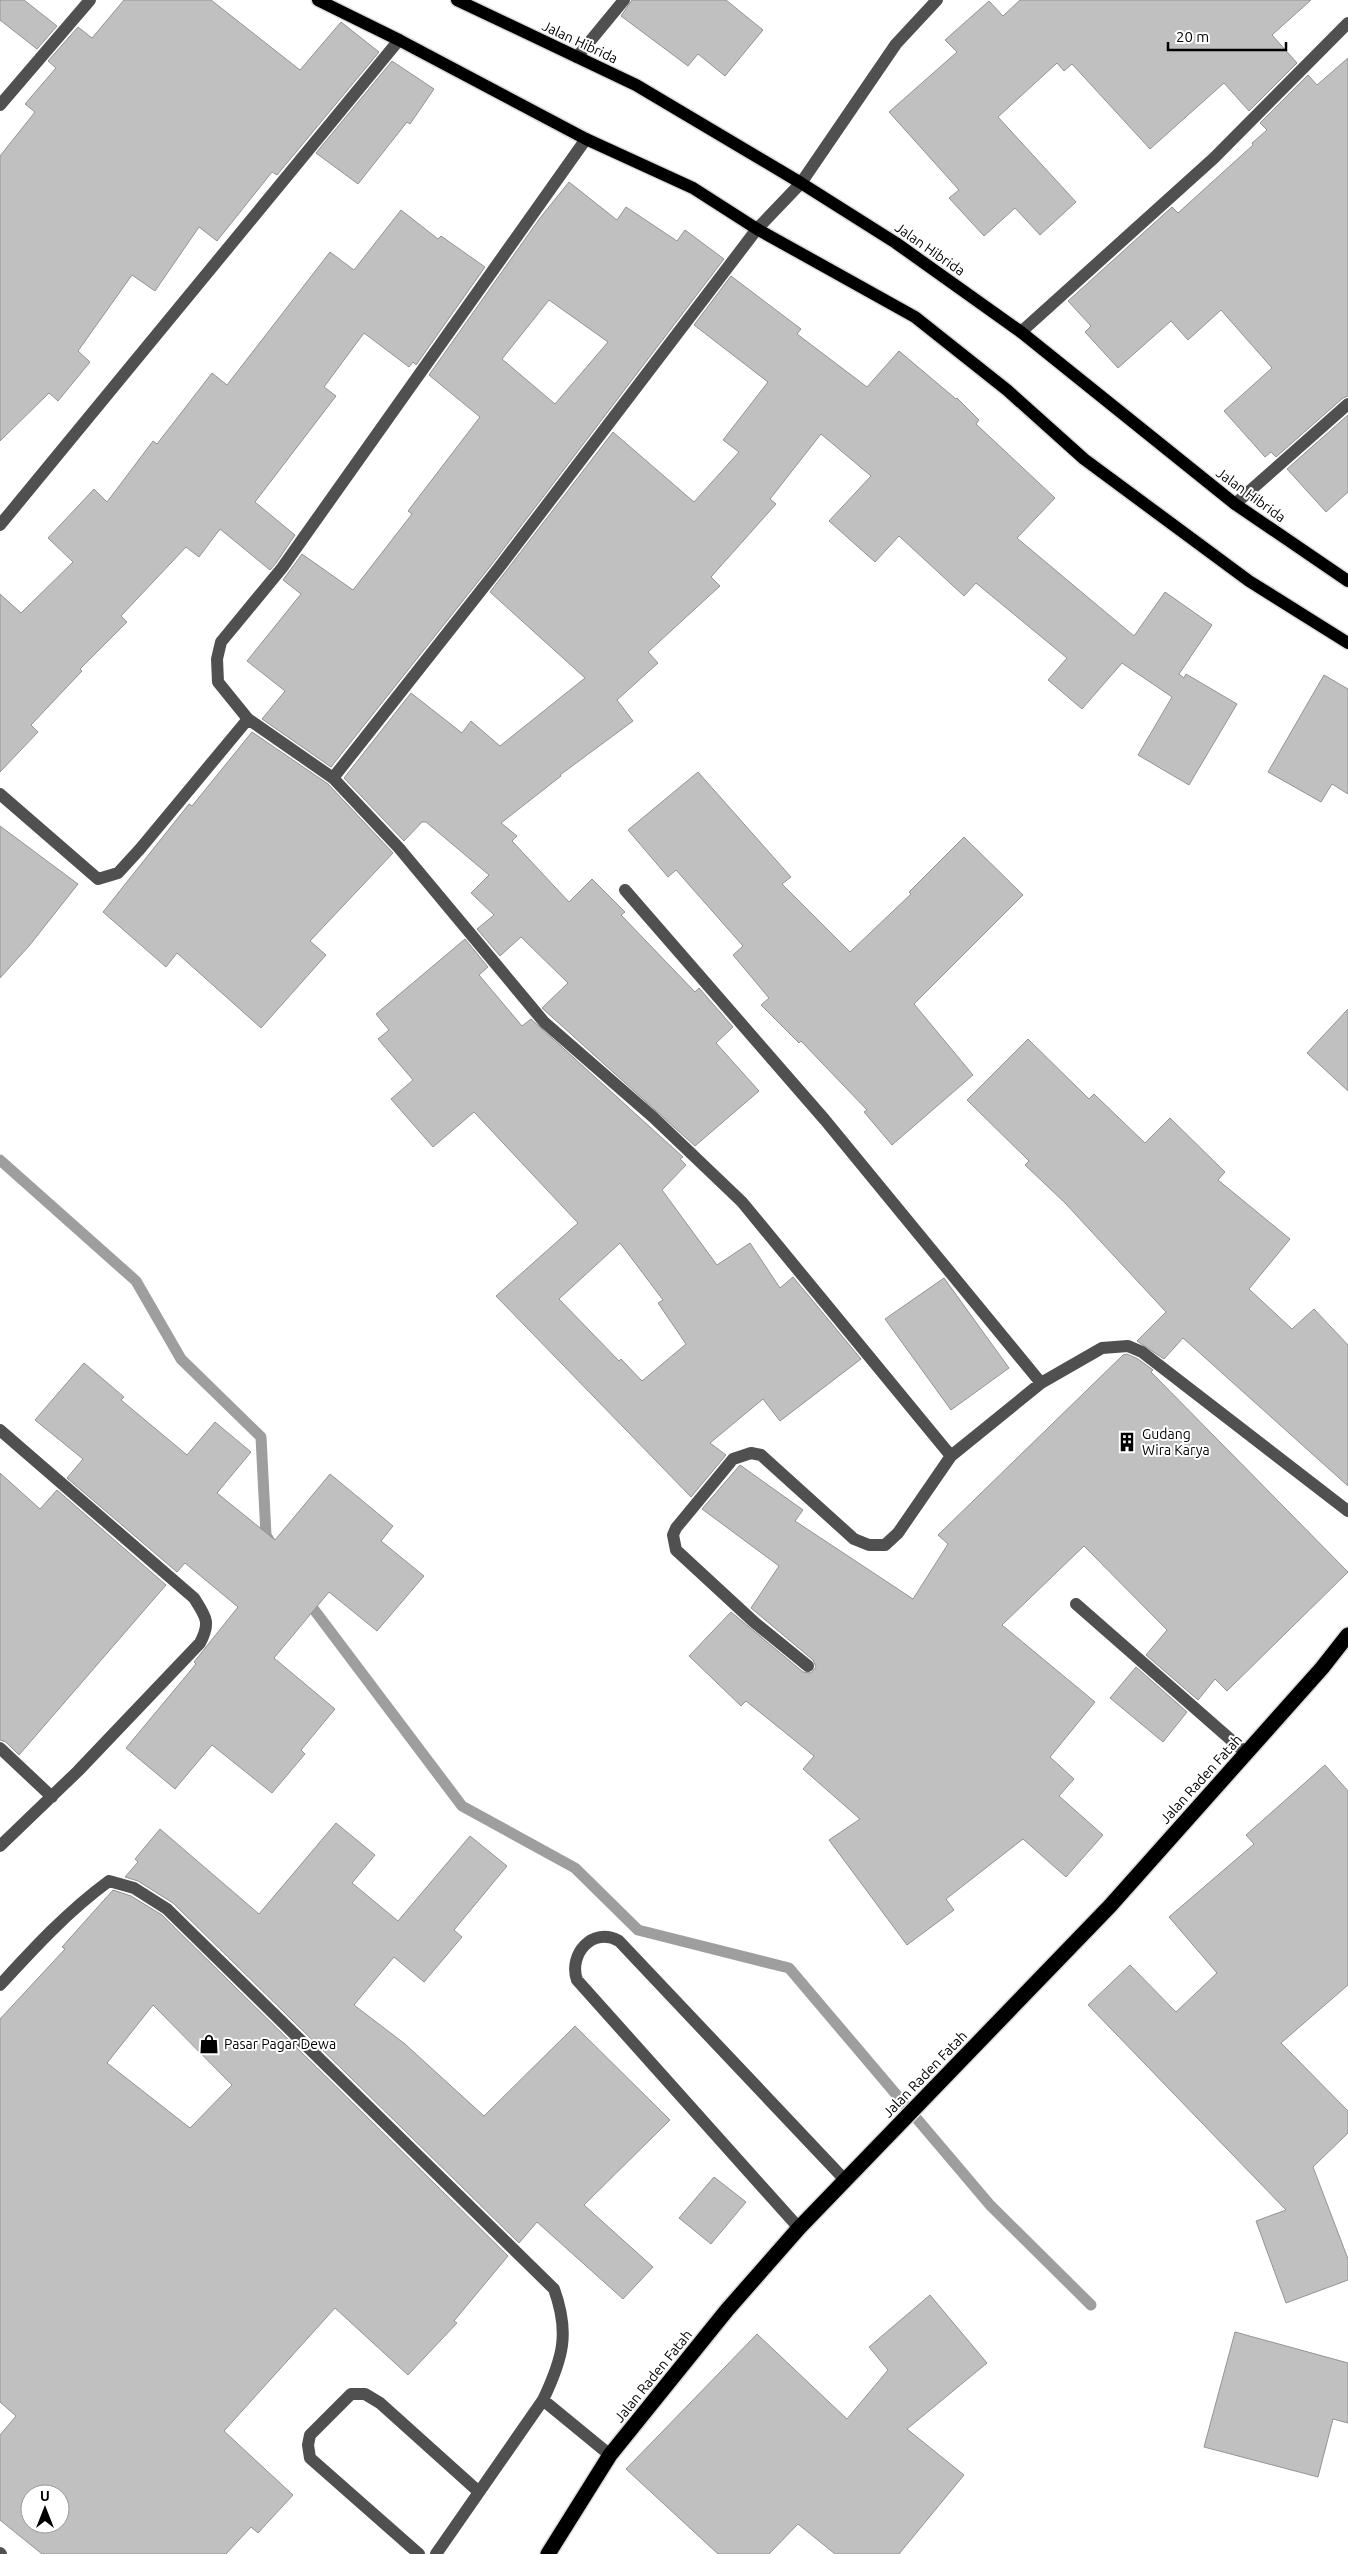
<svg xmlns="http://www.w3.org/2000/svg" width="1348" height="2554" font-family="Ubuntu,sans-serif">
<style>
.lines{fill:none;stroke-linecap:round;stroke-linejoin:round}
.stream{stroke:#9e9e9e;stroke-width:11}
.building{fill:#c0c0c0;stroke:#949494;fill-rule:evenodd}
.major-casing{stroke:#dbdbdb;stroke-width:15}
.highway-casing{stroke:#dbdbdb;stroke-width:18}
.minor{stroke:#505050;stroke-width:12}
.major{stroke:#000;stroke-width:12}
.highway{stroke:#000;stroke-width:15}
.labels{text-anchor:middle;stroke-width:4;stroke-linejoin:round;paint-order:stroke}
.street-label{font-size:14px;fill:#000;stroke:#fff}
.poi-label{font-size:14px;fill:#000;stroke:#fff;text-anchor:start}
</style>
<rect width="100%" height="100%" fill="#fff"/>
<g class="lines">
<path class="stream" d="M 0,1160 L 136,1281 L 181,1359 L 261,1437 L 266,1535 L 272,1545
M 306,1599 L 462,1806 L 575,1868 L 638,1930 L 789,1968 L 990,2205 L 1091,2305"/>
</g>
<path class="building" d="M 0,0 L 24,0 L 57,26 L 37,49 L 0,20 Z
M 124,0 L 211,0 L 300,70 L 341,22 L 379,52 L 277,175 L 272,172 L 217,241 L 199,227 L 155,291 L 132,275 L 78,351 L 90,362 L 58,401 L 49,393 L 0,441 L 0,156 L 35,112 L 25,104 L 56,68 L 48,61 L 78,27 L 92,38 Z
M 632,0 L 726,0 L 763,30 L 725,76 L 698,54 L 688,66 L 621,16 Z
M 1020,0 L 1311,0 L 1272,35 L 1297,63 L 1249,111 L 1224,83 L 1150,149 L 1072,64 L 1064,71 L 1057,63 L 998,117 L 1076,202 L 1040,235 L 1015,208 L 984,236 L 949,198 L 959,190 L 889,112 L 957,52 L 945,40 L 989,1 L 1003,16 Z
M 1348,58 L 1348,396 L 1343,398 L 1276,457 L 1271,452 L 1265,457 L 1224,411 L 1272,368 L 1221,310 L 1188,340 L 1171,321 L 1118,368 L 1085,332 L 1091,326 L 1068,301 L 1172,207 L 1178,213 L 1253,145 L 1252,143 L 1267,130 L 1260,123 L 1308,75 L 1317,85 Z
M 392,61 L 434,89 L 410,124 L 407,122 L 358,184 L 316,153 Z
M 569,182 L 617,220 L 626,207 L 677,241 L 685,230 L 724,259 L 492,564 L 331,767 L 262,719 L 285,691 L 247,661 L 301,594 L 283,580 L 302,554 L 353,590 L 412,514 L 408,511 L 480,417 L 429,375 L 540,218 ZM 549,300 L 608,342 L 555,404 L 502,359 Z
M 401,210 L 438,239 L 441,236 L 485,267 L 416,365 L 413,362 L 409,367 L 364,333 L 324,387 L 336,396 L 255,502 L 295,535 L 276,563 L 270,570 L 220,529 L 199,557 L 186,547 L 121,616 L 127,622 L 80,669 L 82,671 L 31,725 L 38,732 L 0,772 L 0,594 L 21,613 L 73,562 L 48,538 L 94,489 L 107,502 L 153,441 L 157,444 L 212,373 L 227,385 L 330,252 L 354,270 Z
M 731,276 L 801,329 L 797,334 L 867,387 L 899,351 L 956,399 L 957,398 L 979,420 L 976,424 L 1055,498 L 1017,538 L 1134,636 L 1165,592 L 1212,625 L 1179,674 L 1184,678 L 1186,674 L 1237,704 L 1189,785 L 1138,755 L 1172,697 L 1122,663 L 1082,709 L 1048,680 L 1067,658 L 976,583 L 964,596 L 899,536 L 875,562 L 829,521 L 871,476 L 821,434 L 770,499 L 776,504 L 711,577 L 720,586 L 648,652 L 658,663 L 617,700 L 633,721 L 560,775 L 561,776 L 501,823 L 517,836 L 512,841 L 569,902 L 592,879 L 625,912 L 621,915 L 695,992 L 699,988 L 733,1027 L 716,1043 L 759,1091 L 695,1146 L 542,1008 L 568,983 L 521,937 L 500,956 L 477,929 L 494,915 L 471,893 L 489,875 L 426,822 L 422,822 L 404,841 L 344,778 L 411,693 L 462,733 L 471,721 L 500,746 L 585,678 L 490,592 L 613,432 L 694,502 L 739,452 L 723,440 L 768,382 L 694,325 Z
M 1348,415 L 1348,492 L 1326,512 L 1287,469 Z
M 1324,675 L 1348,689 L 1348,794 L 1332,784 L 1321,802 L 1268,772 Z
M 252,732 L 328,784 L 393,853 L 310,941 L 326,955 L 261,1028 L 177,953 L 166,967 L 103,912 L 189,804 L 192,806 Z
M 698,772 L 791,877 L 782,884 L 850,952 L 911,894 L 909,892 L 964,837 L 1023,895 L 914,1004 L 973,1075 L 892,1145 L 864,1112 L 867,1110 L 801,1041 L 799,1043 L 761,1005 L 769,998 L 733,955 L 743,946 L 676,870 L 668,877 L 628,830 Z
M 0,826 L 78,884 L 29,946 L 0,978 Z
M 465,939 L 488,967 L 479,975 L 522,1026 L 531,1019 L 683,1157 L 680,1159 L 686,1165 L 662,1190 L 717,1265 L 750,1243 L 780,1288 L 793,1277 L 861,1359 L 780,1421 L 763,1399 L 710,1443 L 726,1455 L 691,1497 L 496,1296 L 578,1223 L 474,1112 L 433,1147 L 391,1099 L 413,1080 L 378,1039 L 389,1030 L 376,1014 ZM 620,1243 L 663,1300 L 658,1303 L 686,1344 L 642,1381 L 621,1359 L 619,1361 L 559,1299 Z
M 1348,1009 L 1348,1091 L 1307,1053 Z
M 1028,1039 L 1089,1099 L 1094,1094 L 1145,1143 L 1170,1118 L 1225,1172 L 1218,1180 L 1290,1239 L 1249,1289 L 1292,1329 L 1314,1309 L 1348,1345 L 1348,1486 L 1183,1338 L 1164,1359 L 1137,1341 L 1166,1312 L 1065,1203 L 1025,1165 L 1029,1161 L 967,1100 Z
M 944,1278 L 1009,1368 L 951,1410 L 885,1319 Z
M 1127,1354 L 1138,1359 L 1153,1370 L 1151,1372 L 1348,1572 L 1227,1691 L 1215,1679 L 1198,1700 L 1146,1655 L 1167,1630 L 1084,1546 L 1002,1625 L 1095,1702 L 1050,1757 L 1074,1779 L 1059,1796 L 1103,1835 L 1066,1877 L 1023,1839 L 946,1899 L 954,1910 L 907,1945 L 829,1840 L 860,1819 L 803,1769 L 814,1756 L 746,1701 L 741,1706 L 689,1656 L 731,1612 L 803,1672 L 811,1673 L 816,1667 L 813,1660 L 751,1608 L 779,1566 L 702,1509 L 740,1465 L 803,1510 L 795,1521 L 913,1599 L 948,1544 L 938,1535 L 1123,1355 Z
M 84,1363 L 124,1397 L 121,1400 L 187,1455 L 215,1422 L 251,1452 L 217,1493 L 275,1540 L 330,1474 L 393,1526 L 381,1541 L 424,1576 L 377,1631 L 329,1592 L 274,1658 L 335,1709 L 301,1750 L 305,1754 L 272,1793 L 212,1745 L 175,1789 L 126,1748 L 196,1664 L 194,1662 L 238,1607 L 185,1563 L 177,1572 L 67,1478 L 83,1459 L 35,1420 Z
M 0,1473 L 40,1509 L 57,1490 L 166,1585 L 19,1755 L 6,1742 L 0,1740 Z
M 1136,1667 L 1187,1712 L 1163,1742 L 1110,1698 Z
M 1325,1765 L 1348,1791 L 1348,1985 L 1281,2043 L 1348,2111 L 1348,2133 L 1313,2167 L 1348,2259 L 1348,2280 L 1286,2303 L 1256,2221 L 1286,2210 L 1088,2005 L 1130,1965 L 1176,2012 L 1217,1973 L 1169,1917 L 1254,1844 L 1246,1835 Z
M 336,1823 L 375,1855 L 352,1883 L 398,1921 L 470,1836 L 507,1866 L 454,1930 L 462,1937 L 424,1982 L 394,1957 L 354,2005 L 405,2044 L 484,2116 L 575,2026 L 670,2120 L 584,2205 L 653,2267 L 623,2299 L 537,2222 L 519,2243 L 173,1903 L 138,1881 L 125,1877 L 138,1862 L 135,1859 L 160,1829 L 259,1914 Z
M 113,1890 L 131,1896 L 162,1915 L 508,2256 L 454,2321 L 457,2323 L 408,2375 L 335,2308 L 224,2431 L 293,2495 L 258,2533 L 251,2527 L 226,2554 L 42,2554 L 0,2520 L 0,2435 L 16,2416 L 0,2402 L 0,2019 L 65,1949 L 62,1947 ZM 153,2005 L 232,2085 L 190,2128 L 107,2063 ZM 30,2494 L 60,2494 L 60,2524 L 30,2524 Z
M 714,2177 L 746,2202 L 711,2244 L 679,2218 Z
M 930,2295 L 987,2363 L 907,2429 L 964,2475 L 899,2554 L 835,2554 L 798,2524 L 769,2554 L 718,2554 L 626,2469 L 757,2334 L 847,2419 L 888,2370 L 869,2347 Z
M 1235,2332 L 1348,2363 L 1348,2423 L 1333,2419 L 1318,2477 L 1204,2447 Z"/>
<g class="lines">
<defs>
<path id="major" d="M 318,0 L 399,40 L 586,139 L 693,188 L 757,229 L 915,317 L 1007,390 L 1084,459 L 1249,581 L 1348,643
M 457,0 L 636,85 L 801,183 L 896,243 L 1021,332 L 1235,504 L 1348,581"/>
<path id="highway" d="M 548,2554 L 610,2455 L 727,2310 L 799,2228 L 1110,1906 L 1322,1668 L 1348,1635"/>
</defs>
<use href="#major" class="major-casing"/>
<use href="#highway" class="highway-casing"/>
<path class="minor" d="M 577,57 L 624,0
M 0,105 L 90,0
M 1021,332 L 1214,158 L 1348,23
M 1235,504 L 1348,404
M 0,525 L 399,40
M 248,719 L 218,682 L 217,659 L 221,642 L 282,568 L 586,139
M 333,778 L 498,569 L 757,229 L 801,183 L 896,44 L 937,0
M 0,794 L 98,879 L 118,873 L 140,849 L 248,719 L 333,778 L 399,848 L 544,1022 L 653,1117 L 742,1202 L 951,1456
M 625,890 L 825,1120 L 1041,1383
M 0,1430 L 194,1598 C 206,1617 211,1622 200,1643 L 78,1771 L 0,1846
M 1076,1604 L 1246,1753
M 808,1666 L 754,1622 L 676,1550 L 673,1535 L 676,1528 L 733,1459 L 751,1453 L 761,1455 L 854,1539 L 869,1545 L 885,1545 L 898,1533 L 951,1456 L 1041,1383 L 1102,1348 L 1128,1346 L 1142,1352 L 1348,1511
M 0,1748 L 52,1797
M 0,1985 C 34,1948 68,1911 109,1881 L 134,1888 L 167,1909 L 554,2289 C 570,2333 563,2358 543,2400 L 610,2455
M 799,2228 L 577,1980 C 568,1954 593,1926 619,1941 L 845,2180
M 0,2553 L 1,2554
M 419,2554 L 310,2458 L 308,2445 L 310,2435 L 351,2394 L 365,2394 L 380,2403 L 479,2492
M 436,2554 L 543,2400"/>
<use href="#major" class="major"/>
<use href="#highway" class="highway"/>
</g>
<defs>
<symbol id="building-bare" viewBox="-9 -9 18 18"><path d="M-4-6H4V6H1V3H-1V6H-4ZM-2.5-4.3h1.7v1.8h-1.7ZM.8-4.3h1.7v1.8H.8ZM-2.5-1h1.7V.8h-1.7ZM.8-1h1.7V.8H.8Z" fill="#000" stroke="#fff" stroke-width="2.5" paint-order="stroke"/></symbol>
<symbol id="shop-bare" viewBox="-9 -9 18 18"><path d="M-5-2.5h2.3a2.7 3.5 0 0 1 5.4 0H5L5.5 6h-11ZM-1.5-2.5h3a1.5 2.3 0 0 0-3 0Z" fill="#000" stroke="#fff" stroke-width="2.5" paint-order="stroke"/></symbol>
</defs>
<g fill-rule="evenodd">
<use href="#building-bare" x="1113" y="1428" width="28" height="28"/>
<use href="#shop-bare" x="195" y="2030" width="28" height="28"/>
</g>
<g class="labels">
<g class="street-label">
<text transform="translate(580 42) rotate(25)" y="5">Jalan Hibrida</text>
<text transform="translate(930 249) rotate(35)" y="5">Jalan Hibrida</text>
<text transform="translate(1251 495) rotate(36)" y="5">Jalan Hibrida</text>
<text transform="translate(1201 1779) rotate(-48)" y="5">Jalan Raden Fatah</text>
<text transform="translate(925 2074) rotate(-46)" y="5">Jalan Raden Fatah</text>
<text transform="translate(653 2376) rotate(-51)" y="5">Jalan Raden Fatah</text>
</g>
<g class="poi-label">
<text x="1142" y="1439">Gudang<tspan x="1142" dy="16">Wira Karya</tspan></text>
<text x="224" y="2049">Pasar Pagar Dewa</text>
</g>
</g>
<g transform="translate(45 2509)"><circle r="24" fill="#ffffff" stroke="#999999"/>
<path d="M0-4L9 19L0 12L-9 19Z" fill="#000000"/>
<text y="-8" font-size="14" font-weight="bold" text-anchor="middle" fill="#000000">U</text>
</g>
<path d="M1168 42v8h118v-8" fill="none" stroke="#000000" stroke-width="2.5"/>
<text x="1176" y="42" font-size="15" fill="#000000" stroke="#ffffff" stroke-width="4" paint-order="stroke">20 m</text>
</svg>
